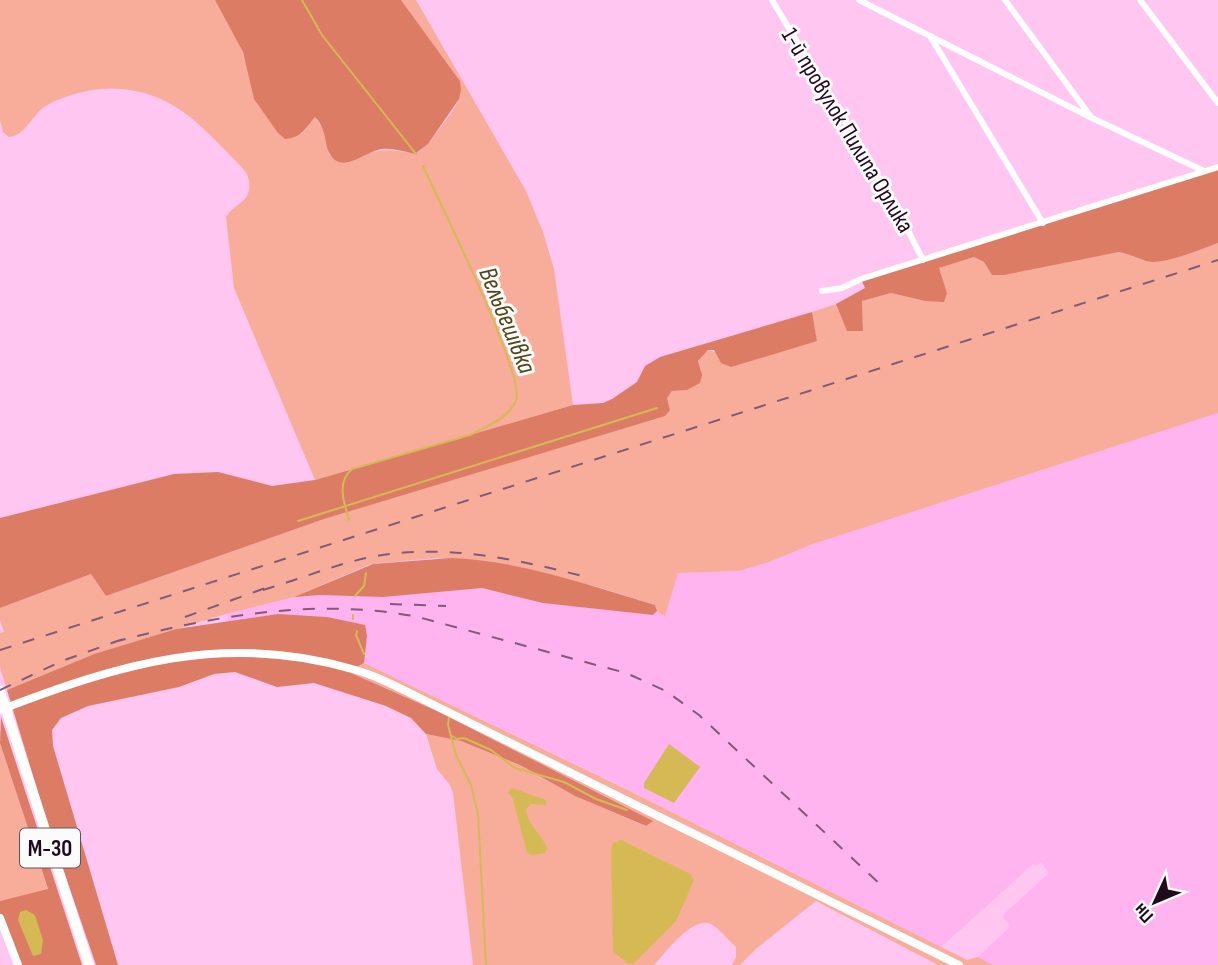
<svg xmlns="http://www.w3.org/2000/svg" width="1218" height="965" font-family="'Sofia Sans Condensed',sans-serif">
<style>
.built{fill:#ffb3ef}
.green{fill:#f8ad9a}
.forest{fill:#dc7c65}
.water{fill:#d4b954}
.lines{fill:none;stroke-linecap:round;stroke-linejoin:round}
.stream{stroke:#d4b954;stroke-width:2}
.street{stroke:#fff;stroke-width:6}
.secondary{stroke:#fff;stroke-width:8}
.highway{stroke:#fff;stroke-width:10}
.rail{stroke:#805b78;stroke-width:2;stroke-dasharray:12 12;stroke-linecap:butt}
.labels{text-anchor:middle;stroke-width:6;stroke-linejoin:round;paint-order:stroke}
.shield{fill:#fbfbfb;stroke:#625260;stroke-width:2}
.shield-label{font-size:23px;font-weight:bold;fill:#21091d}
.street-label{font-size:24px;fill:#21091d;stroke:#fbfbfb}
.water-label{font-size:26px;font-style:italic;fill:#51461c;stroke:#fbfbfb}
</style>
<rect width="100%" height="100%" fill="#fec6f1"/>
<path class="built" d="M 1218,413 L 1218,965 L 993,965 L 978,957 L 1008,929 L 1009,924 L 1002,916 L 1049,873 L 1041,862 L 1037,865 L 1033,864 L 941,947 L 618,784 L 364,663 L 367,636 L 327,617 L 278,614 L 228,622 L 226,614 L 294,597 L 320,595 L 383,597 L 477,588 L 552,604 L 653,615 L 657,611 L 665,615 L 678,573 L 739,571 L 769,562 L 813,544 Z"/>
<path class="green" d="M 0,0 L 215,0 L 237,37 L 247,66 L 302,134 L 315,117 L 326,134 L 329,155 L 353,160 C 378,147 389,149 416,154 L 428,144 L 452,112 L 459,99 L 460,81 L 401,0 L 416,0 L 526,191 L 543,232 L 554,269 L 573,405 L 315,480 L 234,288 L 226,217 C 232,206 247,203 249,190 C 250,185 249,178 247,174 C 243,167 234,160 229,154 C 209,134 189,112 163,100 C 144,91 121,87 100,89 C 83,91 59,97 44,107 C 32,115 25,136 9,137 L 3,132 L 0,120 Z
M 1218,243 L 1218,413 L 813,544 L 769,562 L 739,571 L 678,573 L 665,616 L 657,611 L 655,605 L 601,588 L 488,561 L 436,558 L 379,563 L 368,565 L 294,597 L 226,614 L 94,654 L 7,690 L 0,667 L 0,633 L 4,632 L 0,620 L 0,608 L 91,574 L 106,596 L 324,519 L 670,410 L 667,398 L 672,391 L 687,390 L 701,371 L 698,361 L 708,350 L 717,353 L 719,360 L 817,341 L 812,312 L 836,304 L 847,330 L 863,331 L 862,301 L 891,293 L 925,301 L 947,293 L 938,268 L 974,257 L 984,262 L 992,274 L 1120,252 C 1129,254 1137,259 1146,261 C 1163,266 1201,249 1218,243 Z
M 364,663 L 624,788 L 967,960 L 978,957 L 993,965 L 938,965 L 816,901 L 757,948 L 740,965 L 732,965 L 736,957 L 736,947 C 728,940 720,929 711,924 C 693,915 665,953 654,965 L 473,965 L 453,793 L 450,785 L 437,769 L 426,734 L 461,741 L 522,766 L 575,796 L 645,826 L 652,821 L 439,712 L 351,673 L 353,669 Z
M 0,743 L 48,890 L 0,901 Z"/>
<path class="forest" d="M 215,0 L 401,0 L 460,81 L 461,90 L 459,99 L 428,144 L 415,154 C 405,152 394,148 382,149 C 368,150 344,173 332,157 C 323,147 329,132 315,117 C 306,128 301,138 285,139 L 278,133 L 254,99 L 243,52 Z
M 1218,167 L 1218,243 C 1201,249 1163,266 1146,261 C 1137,258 1129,254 1119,252 L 1004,275 L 992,275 L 984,262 L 974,257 L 939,268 L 947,293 L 944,302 L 925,301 L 891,293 L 862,301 L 863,331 L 847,331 L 836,304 L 865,288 L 861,279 Z
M 812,312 L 817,341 L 731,367 L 721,363 L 714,350 L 708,350 L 698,361 L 702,375 L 700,383 L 687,390 L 672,391 L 667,398 L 670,410 L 665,416 L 324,519 L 106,596 L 91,574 L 0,608 L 0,518 L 174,474 L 218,472 L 272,486 L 315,480 L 573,405 L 603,403 L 612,399 L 637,382 L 645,366 L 660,357 Z
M 451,558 C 517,560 592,586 655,605 L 657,611 L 653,615 L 543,603 L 482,588 L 383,597 L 320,595 L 294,597 L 373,564 Z
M 278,614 L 327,617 L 365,625 L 367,636 L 364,663 L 353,669 L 351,673 L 439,712 L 653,821 L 646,826 L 575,796 L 522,766 L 461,741 L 426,734 L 411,718 L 386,706 L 314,683 L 277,687 L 235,672 L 214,674 L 179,687 L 88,706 L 61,718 L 52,730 L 53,746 L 118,965 L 96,965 L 48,825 L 7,690 L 94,654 L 176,629 Z
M 1,717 L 82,965 L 18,965 L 0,918 L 0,901 L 48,889 L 0,743 Z"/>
<path class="water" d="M 669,744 L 700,767 L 674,803 L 644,788 L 644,783 Z
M 512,788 L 546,800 L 546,805 L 530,804 L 526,810 C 528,826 541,833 547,848 L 545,853 L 532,855 L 527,853 L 513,799 L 508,792 Z
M 621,840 L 690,874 L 694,880 L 676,921 L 633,964 L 627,963 L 613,951 L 611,851 L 613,843 Z
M 26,910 L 35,915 L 43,940 L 41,954 L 33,956 L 18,920 L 20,912 Z"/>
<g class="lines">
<path class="stream" d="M 302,0 L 322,35 L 416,154
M 349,520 C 344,502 336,483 352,469 L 470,435 C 484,428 511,417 516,400 C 525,374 439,201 423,166
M 298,521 L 657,408
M 355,596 L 364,586 L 366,573
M 353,619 L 353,615
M 357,631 L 356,635 L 364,654
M 449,716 L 448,725 L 456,755 L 471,785 L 478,814 L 486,965
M 452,736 L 457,739 L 464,738 L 491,750 L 515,768 L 564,782 L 596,799 L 627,810"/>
<path class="street" d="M 772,0 L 895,205 L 923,260
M 859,0 L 1092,118 L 1204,171
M 1005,0 L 1091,117
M 1140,0 L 1218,103
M 930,36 L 1043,223
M 822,291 L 842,288 L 861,279 L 1218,167"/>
<path class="secondary" d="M 0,710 C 120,664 224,632 352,669 C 379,676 405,691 430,703 L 959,965
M 0,918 L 18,965"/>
<path class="highway" d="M 0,691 L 89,965"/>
<path class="rail" d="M 263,590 C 297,580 331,566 366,558 C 441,542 517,559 590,578
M 390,604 L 446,606
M 185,617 L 271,586
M 114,642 C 213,616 316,597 418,617 L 626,673 L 666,691 L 699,715 L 883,887
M 0,650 L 1218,260
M 0,690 L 62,661 L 123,639"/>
</g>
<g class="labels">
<rect class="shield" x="20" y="828.5" width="60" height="39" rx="5"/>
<g class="shield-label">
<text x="50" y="856">М-30</text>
</g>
<g class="street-label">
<text transform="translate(848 130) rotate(59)" y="8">1-й провулок Пилипа Орлика</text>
</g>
<g class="water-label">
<text transform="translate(508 320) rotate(68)" y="9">Вельбешівка</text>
</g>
</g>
<g transform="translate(1155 902) rotate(226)" stroke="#fbfbfb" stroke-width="5" paint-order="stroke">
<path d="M0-5L12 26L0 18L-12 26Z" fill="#21091d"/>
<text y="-10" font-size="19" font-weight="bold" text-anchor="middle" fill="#21091d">Пн</text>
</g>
</svg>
